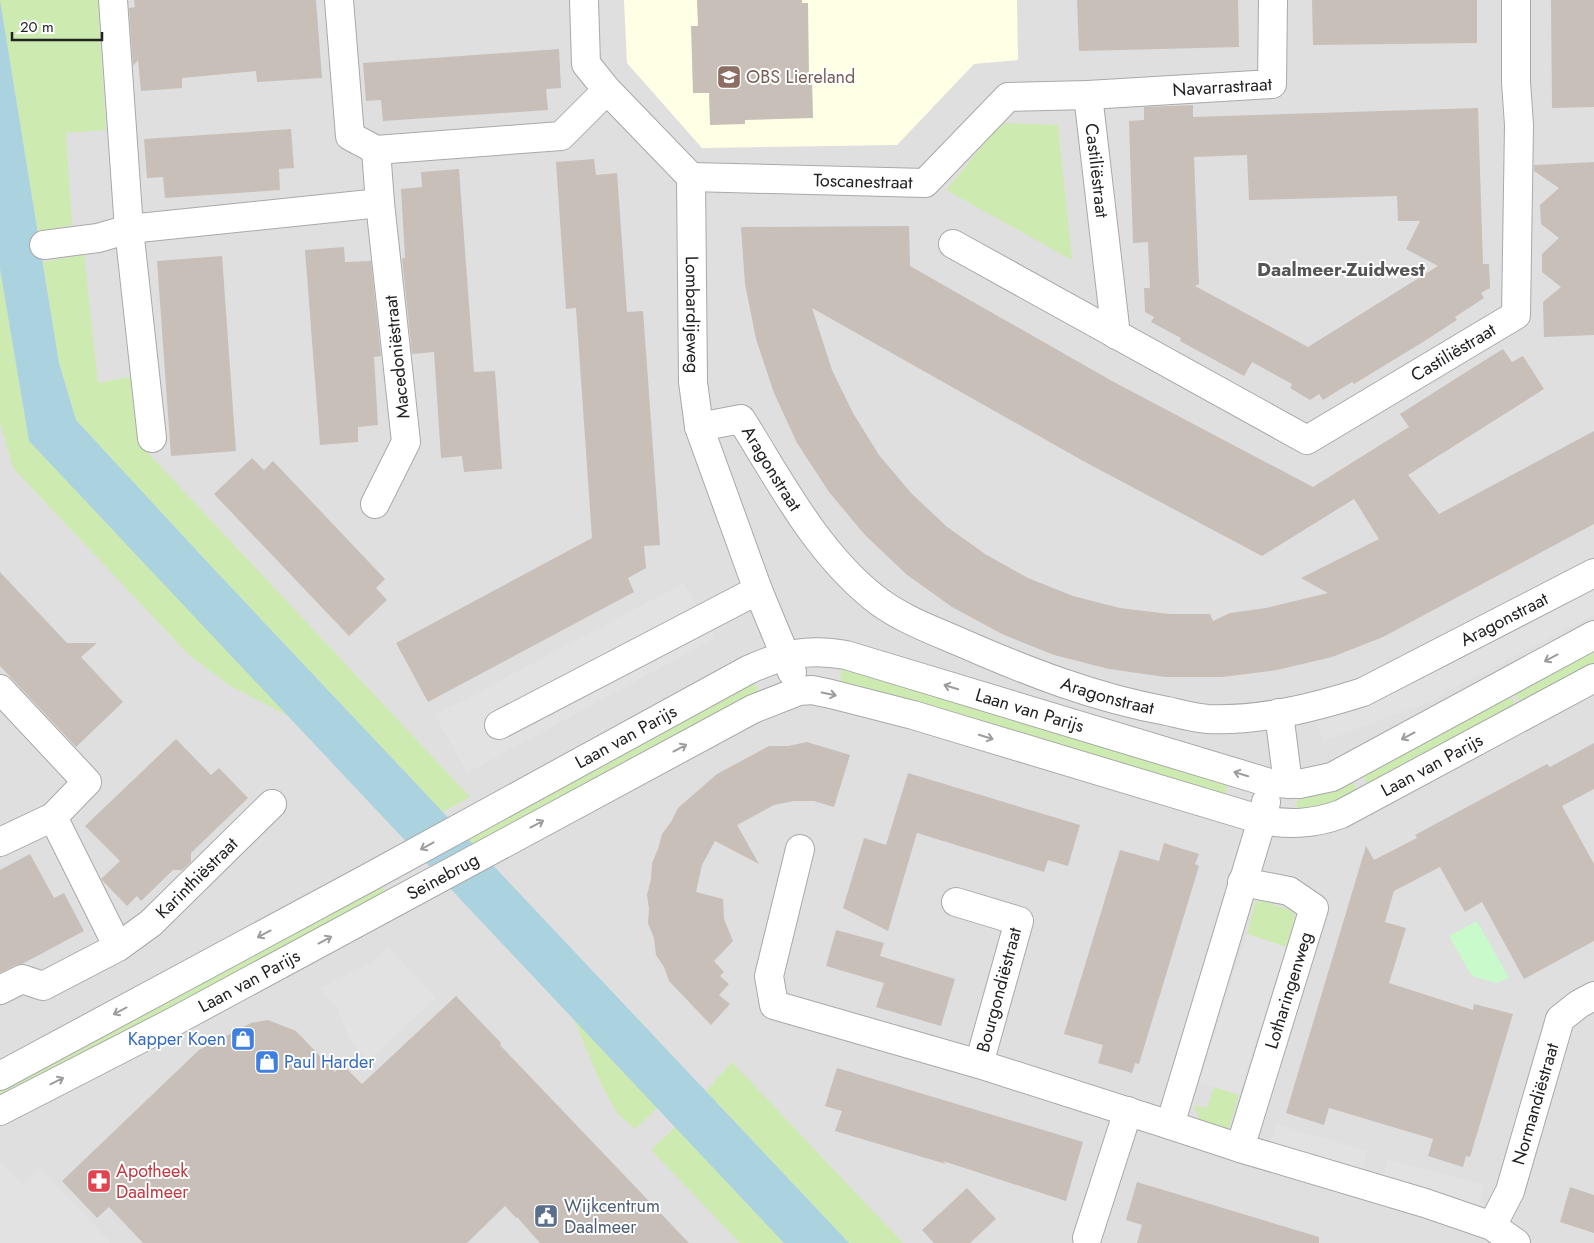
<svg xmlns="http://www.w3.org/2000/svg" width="1594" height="1243" font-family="Jost,sans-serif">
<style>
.residential{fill:#e0dfdf}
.education{fill:#ffffe5}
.grass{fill:#cdebb0}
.park{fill:#c8facc}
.parking{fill:#e2e2e2}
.water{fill:#aad3df}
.building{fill:#c7bfb8;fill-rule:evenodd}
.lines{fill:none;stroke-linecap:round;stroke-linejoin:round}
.minor-casing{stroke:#a9a9a9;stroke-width:30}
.minor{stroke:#fff;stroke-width:28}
.oneway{stroke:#9c9c9c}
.labels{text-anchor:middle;stroke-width:4;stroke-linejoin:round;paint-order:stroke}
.education-label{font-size:18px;fill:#785e54;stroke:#fff;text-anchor:start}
.street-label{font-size:18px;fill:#222;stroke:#fff}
.shop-label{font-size:18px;fill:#366cbe;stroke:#fff;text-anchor:end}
.health-label{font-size:18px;fill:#be3a42;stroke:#fff;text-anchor:start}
.service-label{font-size:18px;fill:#4e5e75;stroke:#fff;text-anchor:start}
.neighbourhood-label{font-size:19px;font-weight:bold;fill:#555;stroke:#fff}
</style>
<rect width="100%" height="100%" fill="#f2efe9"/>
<path class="residential" d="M 0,0 L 1594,0 L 1594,1243 L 0,1243 Z"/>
<path class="education" d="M 624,0 L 1017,0 L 1018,60 L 974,64 L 897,145 L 702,148 L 627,63 Z"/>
<path class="grass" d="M 0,0 L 98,0 L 106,130 L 66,133 L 72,225 L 38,232 Z
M 1001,123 L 1058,125 L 1072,260 L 946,190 Z
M 84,254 L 98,383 L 139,375 L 148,453 L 470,797 L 443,812 L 211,566 L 76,420 L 59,363 L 43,262 Z
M 0,270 L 29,441 L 290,717 L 229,685 L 189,655 L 13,468 L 0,423 Z
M 1594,648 L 1594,668 L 1524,710 L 1514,691 Z
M 842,666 L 1229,781 L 1223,802 L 839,687 Z
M 751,682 L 757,687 L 758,695 L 477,849 L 464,835 Z
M 1509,693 L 1520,713 L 1370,792 L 1362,773 Z
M 1351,779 L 1361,797 L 1299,812 L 1296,803 L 1300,797 Z
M 376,881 L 390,896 L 0,1101 L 0,1086 Z
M 1260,900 L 1292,911 L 1295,917 L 1286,947 L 1247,934 L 1255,903 Z
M 574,1020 L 657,1108 L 635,1129 L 617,1113 L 601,1084 Z
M 732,1062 L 903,1243 L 849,1243 L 706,1091 Z
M 1214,1087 L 1239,1095 L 1228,1131 L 1201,1124 L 1194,1105 L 1207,1108 Z
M 675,1127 L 784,1243 L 740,1243 L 651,1150 Z"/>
<path class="park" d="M 1477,921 L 1509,978 L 1496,983 L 1472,976 L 1449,936 Z"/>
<path class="parking" d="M 684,583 L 715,638 L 467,773 L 435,715 Z
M 1594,587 L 1594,615 L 1451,689 L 1432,701 L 1324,741 L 1313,716 L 1382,698 L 1454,662 Z
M 1247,934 L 1286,947 L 1239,1095 L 1199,1082 Z
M 387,946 L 436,998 L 368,1060 L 352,1044 L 335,1005 L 320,989 L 370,963 Z
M 1276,1124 L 1367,1151 L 1360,1176 L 1269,1150 Z
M 1388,1159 L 1484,1185 L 1477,1212 L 1381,1183 Z
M 0,1162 L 22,1185 L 40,1168 L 111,1243 L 0,1243 Z"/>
<path class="water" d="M 0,0 L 59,363 L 76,420 L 211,566 L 849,1243 L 784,1243 L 29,441 L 0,269 Z"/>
<path class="building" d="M 134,0 L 316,0 L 322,78 L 257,82 L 256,71 L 182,78 L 182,88 L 141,91 L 138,60 L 133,66 L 129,8 L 135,7 Z
M 697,0 L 802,0 L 802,3 L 808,3 L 809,78 L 812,78 L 813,118 L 745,120 L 745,124 L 710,125 L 709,93 L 693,93 L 691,26 L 698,26 Z
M 1077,0 L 1238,0 L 1239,47 L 1079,51 Z
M 1312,0 L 1477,0 L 1477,43 L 1313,45 Z
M 1551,0 L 1594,0 L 1594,107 L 1552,108 Z
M 559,49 L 561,88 L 546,89 L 548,110 L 383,121 L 381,100 L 366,101 L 363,63 Z
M 1193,105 L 1193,117 L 1478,108 L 1483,264 L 1489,264 L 1490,288 L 1481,293 L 1484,298 L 1455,317 L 1457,320 L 1423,342 L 1354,384 L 1352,382 L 1323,400 L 1319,394 L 1310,400 L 1290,388 L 1292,384 L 1252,362 L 1244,376 L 1180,341 L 1181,338 L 1151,322 L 1154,317 L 1145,312 L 1144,288 L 1150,288 L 1148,242 L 1133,243 L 1129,121 L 1144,120 L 1144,107 ZM 1247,155 L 1249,200 L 1397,196 L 1398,221 L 1420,221 L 1406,249 L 1438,266 L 1308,347 L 1195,286 L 1199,284 L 1194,157 Z
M 291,129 L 294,168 L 279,169 L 280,190 L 165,198 L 163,177 L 147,178 L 144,139 Z
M 594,159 L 596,175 L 617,173 L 627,312 L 643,311 L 660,545 L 644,546 L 646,568 L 628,578 L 634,592 L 428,702 L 396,643 L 592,538 L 576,308 L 566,309 L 556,162 Z
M 1594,162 L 1594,335 L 1544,337 L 1543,302 L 1561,287 L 1542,272 L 1542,254 L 1559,238 L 1541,224 L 1540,205 L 1559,188 L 1534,171 L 1534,165 Z
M 459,169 L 474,372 L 495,371 L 502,469 L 464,472 L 462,456 L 441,458 L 434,352 L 412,354 L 402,258 L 405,258 L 401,189 L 422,187 L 421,172 Z
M 909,226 L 910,266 L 1112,381 L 1313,487 L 1409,427 L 1400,414 L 1474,367 L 1503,349 L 1512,362 L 1523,356 L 1544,389 L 1408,475 L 1439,514 L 1594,431 L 1594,524 L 1383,637 L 1332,657 L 1277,670 L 1222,677 L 1165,677 L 1109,669 L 1054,655 L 1002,634 L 952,607 L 906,574 L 865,535 L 829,492 L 797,443 L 774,393 L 756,339 L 745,284 L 741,227 ZM 812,308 L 1085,462 L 1262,556 L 1354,499 L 1379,539 L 1301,578 L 1328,593 L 1266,608 L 1230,613 L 1213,621 L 1210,614 L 1169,614 L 1120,608 L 1073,596 L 1028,578 L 985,554 L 946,526 L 911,493 L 879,455 L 853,413 L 832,370 Z
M 344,247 L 345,262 L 371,261 L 381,356 L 374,357 L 378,425 L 358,427 L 358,442 L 320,445 L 305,250 Z
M 222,256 L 236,451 L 171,456 L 157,261 Z
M 252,458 L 264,470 L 273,461 L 385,579 L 376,588 L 387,600 L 349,636 L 214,494 Z
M 0,572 L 67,643 L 97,643 L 81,657 L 123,702 L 76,747 L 0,666 Z
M 176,739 L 211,775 L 219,768 L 248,798 L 191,853 L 191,862 L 182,870 L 173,870 L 141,901 L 137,896 L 127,906 L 101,879 L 120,861 L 85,826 Z
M 807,742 L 850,755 L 834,807 L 814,801 L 794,801 L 774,805 L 737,825 L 759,864 L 715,841 L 702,865 L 696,892 L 723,899 L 724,919 L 733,941 L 714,961 L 724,972 L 720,976 L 729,984 L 719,995 L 730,1004 L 711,1025 L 669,981 L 664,967 L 656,955 L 654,938 L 648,923 L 649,908 L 647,895 L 651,879 L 652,863 L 658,849 L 662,834 L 671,822 L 678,808 L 717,774 L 769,746 L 788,746 Z
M 1594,743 L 1594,789 L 1562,806 L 1594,864 L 1594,941 L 1524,979 L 1482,902 L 1465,912 L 1440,867 L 1394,891 L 1385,922 L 1406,928 L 1389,983 L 1473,1010 L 1474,1004 L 1513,1014 L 1470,1157 L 1466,1156 L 1463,1167 L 1428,1156 L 1433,1139 L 1329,1108 L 1324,1125 L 1286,1113 L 1366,846 L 1374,860 L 1417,838 L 1415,835 L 1547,764 L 1550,767 Z
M 908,773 L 1080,825 L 1068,866 L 1048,860 L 1044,872 L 917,833 L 888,931 L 843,908 L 864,838 L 886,845 Z
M 1164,843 L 1199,854 L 1195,864 L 1199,866 L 1139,1064 L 1135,1063 L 1132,1073 L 1098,1063 L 1103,1045 L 1064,1034 L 1120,850 L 1159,861 Z
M 30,854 L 54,898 L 64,893 L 84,931 L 22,964 L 15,965 L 0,973 L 0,870 Z
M 836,930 L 884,943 L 880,956 L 955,979 L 941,1026 L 876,1007 L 884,983 L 826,966 Z
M 456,996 L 501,1043 L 500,1045 L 689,1243 L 540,1243 L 517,1217 L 516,1218 L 505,1206 L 467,1243 L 143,1243 L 109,1207 L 97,1218 L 62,1181 L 199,1050 L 251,1023 L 268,1020 L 296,1031 L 335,1072 L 342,1064 L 362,1084 Z
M 837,1068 L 1083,1142 L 1066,1201 L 943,1161 L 946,1164 L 835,1131 L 842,1111 L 825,1106 Z
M 1137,1182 L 1319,1237 L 1319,1243 L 1137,1243 L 1142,1225 L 1126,1220 Z
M 1570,1187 L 1594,1195 L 1594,1233 L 1560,1222 Z
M 967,1188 L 996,1219 L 970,1243 L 934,1243 L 922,1230 Z"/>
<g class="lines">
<defs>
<g id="minor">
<path d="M 113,0 L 129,229 L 152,438"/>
<path d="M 339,0 L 350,136 L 376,150"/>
<path id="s1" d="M 584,0 L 586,64 L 607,90 L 691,177 L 693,382 L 699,427 L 758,590 L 792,672"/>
<path id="s2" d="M 1088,95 L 1116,335"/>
<path id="s3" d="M 691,177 L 925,183 L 1008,97 L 1088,95 L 1272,84 L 1273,0"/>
<path id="s4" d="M 953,244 L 1307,440 L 1516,315 L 1519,125 L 1516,82 L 1516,0"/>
<path d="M 44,245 L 98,238 L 129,229 L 380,203"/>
<path id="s5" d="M 699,427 L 741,419 C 780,481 815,550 873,597 C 899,618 930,629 960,642 C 1026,671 1095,698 1167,711 C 1180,714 1194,718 1208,719 C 1261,721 1313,708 1363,692 L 1594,573"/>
<path d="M 375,504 L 406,442 L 380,203 L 376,150 L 561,136 L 607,90"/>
<path d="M 0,689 L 87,782 L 53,817 L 0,842"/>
<path d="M 1279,713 L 1288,784"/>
<path d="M 499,725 L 758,590"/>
<path d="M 1266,802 L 1262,820 L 1170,1125 L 1240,1148 L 1425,1203 L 1492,1226 L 1516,1243"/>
<path d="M 800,849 L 769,976 L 774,1005 L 979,1064 L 1170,1125"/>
<path d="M 956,902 L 1019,921 L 979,1064"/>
<path id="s6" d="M 118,947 L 151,923 L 272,804"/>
<path d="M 0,990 L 22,979 L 43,986 L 118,947 L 53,817"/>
<path id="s7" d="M 0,1076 L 368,878 L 748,670 C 783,654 808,648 846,655 L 1270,783 L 1299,784 L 1332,777 L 1594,635"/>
<path id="s8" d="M 0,1111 L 175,1021 L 753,709 L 799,691 L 812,690 L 831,694 L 913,715 L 1262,820 C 1290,825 1314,824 1341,814 L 1594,678"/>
<path id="s9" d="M 1240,1148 L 1314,908 L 1289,891 L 1242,882"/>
<path id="s10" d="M 1492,1226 L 1510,1191 L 1560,1019 L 1579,1004 L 1594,996"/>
<path d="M 1087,1238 L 1128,1111"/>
</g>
</defs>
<use href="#minor" class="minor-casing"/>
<use href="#minor" class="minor"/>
</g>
<defs><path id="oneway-shaft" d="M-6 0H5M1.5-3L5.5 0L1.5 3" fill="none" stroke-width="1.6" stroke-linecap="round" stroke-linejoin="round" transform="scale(1.25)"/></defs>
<g class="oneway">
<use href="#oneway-shaft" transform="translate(1551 658) rotate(152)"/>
<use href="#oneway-shaft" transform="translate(951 687) rotate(-163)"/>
<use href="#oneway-shaft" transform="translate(829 694) rotate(12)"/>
<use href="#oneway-shaft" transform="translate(1408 736) rotate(152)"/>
<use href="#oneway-shaft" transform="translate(986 737) rotate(17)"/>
<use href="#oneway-shaft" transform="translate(680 748) rotate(-28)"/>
<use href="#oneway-shaft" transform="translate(1241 774) rotate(-163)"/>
<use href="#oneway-shaft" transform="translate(537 824) rotate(-28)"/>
<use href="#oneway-shaft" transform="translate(427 846) rotate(151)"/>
<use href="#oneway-shaft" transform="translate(264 934) rotate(152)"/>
<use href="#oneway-shaft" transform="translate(325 940) rotate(-28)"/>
<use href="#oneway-shaft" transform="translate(120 1011) rotate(152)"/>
<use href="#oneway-shaft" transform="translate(57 1081) rotate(-27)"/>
</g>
<defs>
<symbol id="school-square" viewBox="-11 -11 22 22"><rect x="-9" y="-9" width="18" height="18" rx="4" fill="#8d6e63" stroke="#fff"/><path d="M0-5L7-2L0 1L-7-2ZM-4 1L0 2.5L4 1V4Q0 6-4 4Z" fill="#fff"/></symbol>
<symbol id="shop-square" viewBox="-11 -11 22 22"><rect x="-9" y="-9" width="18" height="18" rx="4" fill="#3f7fe0" stroke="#fff"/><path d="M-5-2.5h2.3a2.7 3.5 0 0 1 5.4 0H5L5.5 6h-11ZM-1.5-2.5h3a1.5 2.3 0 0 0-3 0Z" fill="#fff"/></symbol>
<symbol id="pharmacy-square" viewBox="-11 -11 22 22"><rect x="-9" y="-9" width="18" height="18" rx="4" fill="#e0444e" stroke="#fff"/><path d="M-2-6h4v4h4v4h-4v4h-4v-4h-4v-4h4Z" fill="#fff"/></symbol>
<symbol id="civic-square" viewBox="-11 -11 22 22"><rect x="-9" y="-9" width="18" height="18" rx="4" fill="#5c6f8a" stroke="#fff"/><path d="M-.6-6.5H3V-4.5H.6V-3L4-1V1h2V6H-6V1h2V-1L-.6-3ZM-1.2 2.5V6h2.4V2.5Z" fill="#fff"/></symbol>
</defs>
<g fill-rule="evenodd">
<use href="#school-square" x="715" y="63" width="28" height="28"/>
<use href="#shop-square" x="229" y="1025" width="28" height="28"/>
<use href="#shop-square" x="253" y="1048" width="28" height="28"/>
<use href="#pharmacy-square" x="85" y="1167" width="28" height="28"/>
<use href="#civic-square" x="532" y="1202" width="28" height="28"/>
</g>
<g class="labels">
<g class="education-label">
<text x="746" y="83">OBS Liereland</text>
</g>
<g class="street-label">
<text dy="6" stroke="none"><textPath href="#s3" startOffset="568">Navarrastraat</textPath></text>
<text dy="6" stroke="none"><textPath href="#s2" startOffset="76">Castiliëstraat</textPath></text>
<text dy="6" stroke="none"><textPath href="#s3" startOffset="172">Toscanestraat</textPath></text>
<text dy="6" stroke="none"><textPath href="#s1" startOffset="356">Lombardijeweg</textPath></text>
<text dy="6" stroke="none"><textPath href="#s4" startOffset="575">Castiliëstraat</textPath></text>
<text transform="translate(397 357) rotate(-96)" y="6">Macedoniëstraat</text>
<text dy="6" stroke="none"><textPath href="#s5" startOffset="101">Aragonstraat</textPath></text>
<text dy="6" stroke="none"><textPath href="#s5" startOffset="941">Aragonstraat</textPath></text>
<text dy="6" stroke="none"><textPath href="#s5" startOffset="521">Aragonstraat</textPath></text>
<text dy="6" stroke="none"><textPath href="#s7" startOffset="1144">Laan van Parijs</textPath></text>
<text dy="6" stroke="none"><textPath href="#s7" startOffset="712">Laan van Parijs</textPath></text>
<text dy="6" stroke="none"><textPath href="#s8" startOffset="1568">Laan van Parijs</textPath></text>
<text dy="6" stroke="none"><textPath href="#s8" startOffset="501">Seinebrug</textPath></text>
<text dy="6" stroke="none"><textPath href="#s6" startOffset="105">Karinthiëstraat</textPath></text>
<text dy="6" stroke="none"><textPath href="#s8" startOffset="281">Laan van Parijs</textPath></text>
<text transform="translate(999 990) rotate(-75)" y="6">Bourgondiëstraat</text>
<text dy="6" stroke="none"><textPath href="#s9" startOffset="165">Lotharingenweg</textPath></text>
<text dy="6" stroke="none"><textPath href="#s10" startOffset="130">Normandiëstraat</textPath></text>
</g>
<g class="shop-label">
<text x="226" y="1045">Kapper Koen</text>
<text x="284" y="1068" text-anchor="start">Paul Harder</text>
</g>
<g class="health-label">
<text x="116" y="1177">Apotheek<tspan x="116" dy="21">Daalmeer</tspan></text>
</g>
<g class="service-label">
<text x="564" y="1212">Wijkcentrum<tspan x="564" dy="21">Daalmeer</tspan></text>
</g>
<g class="neighbourhood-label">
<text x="1341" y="276">Daalmeer-Zuidwest</text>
</g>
</g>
<path d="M12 32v8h90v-8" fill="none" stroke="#222222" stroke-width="2.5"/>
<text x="20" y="32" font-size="15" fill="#222222" stroke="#ffffff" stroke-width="4" paint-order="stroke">20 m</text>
</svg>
